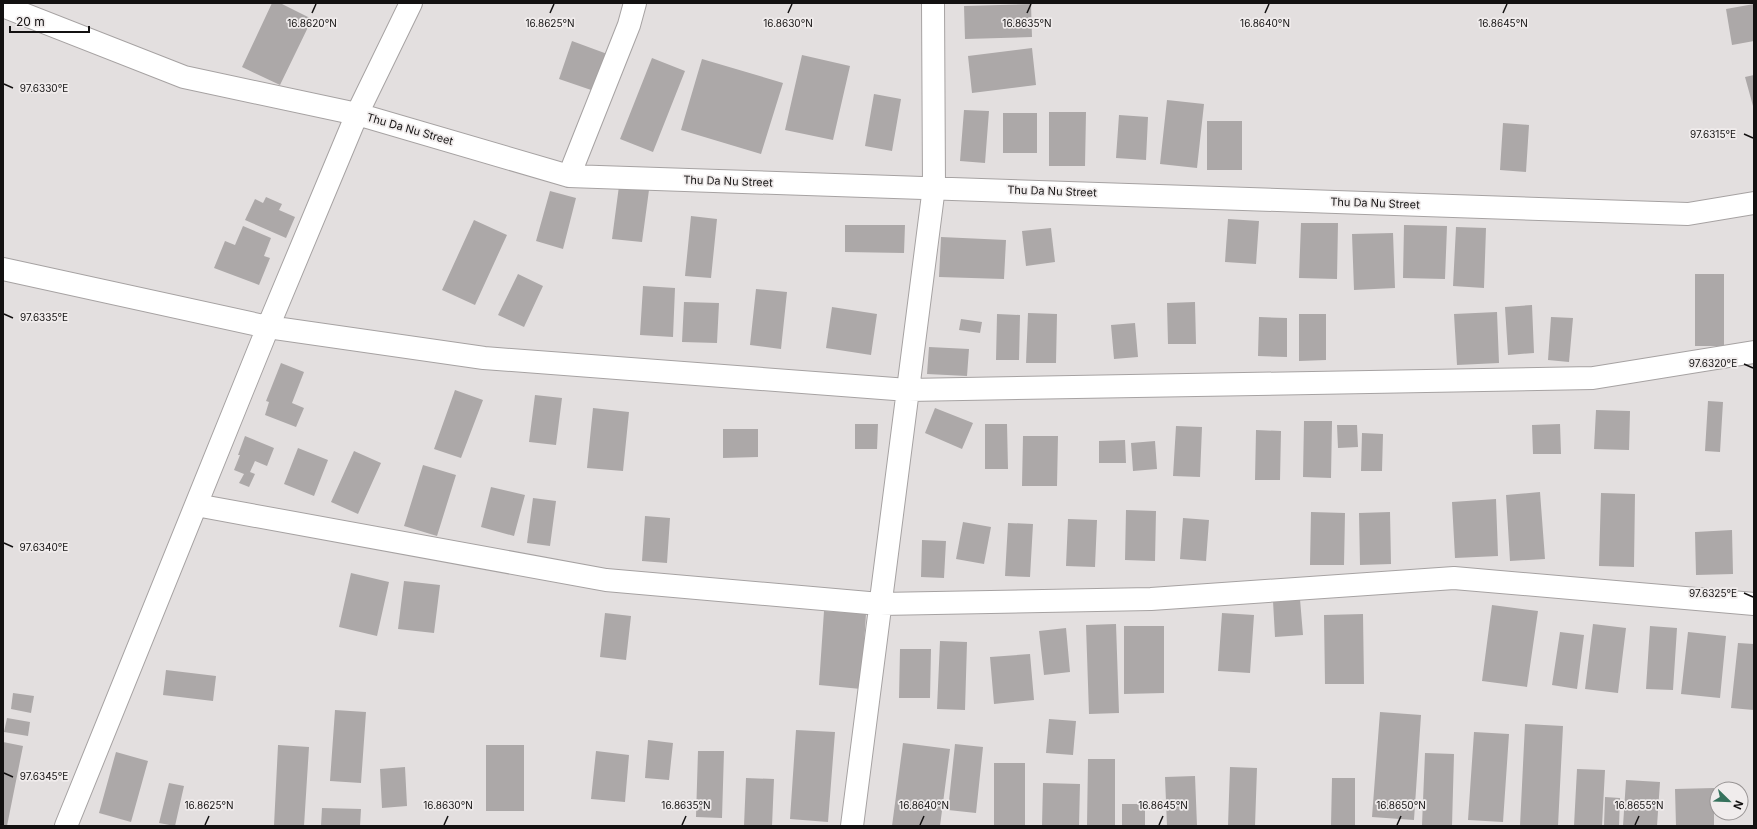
<svg xmlns="http://www.w3.org/2000/svg" width="1757" height="829" font-family="Inter,sans-serif">
<style>
.building{fill:#aca8a8}
.lines{fill:none;stroke-linecap:round;stroke-linejoin:round}
.street-casing{stroke:#a6a2a2;stroke-width:24}
.street{stroke:#fff;stroke-width:22}
.ticks{fill:none;stroke:#131111;stroke-width:1.5}
.labels{text-anchor:middle;stroke-width:3.5;stroke-linejoin:round;paint-order:stroke}
.street-label{font-size:11px;fill:#131111;stroke:#f0ecec}
.ticks-label{font-size:10px;text-anchor:middle;fill:#131111;stroke:#f0ecec;stroke-width:3.5;stroke-linejoin:round;paint-order:stroke}
</style>
<rect width="100%" height="100%" fill="#e3dfdf"/>
<path class="building" d="M 272,3 L 280,3 L 312,19 L 280,85 L 242,67 Z
M 1031,4 L 1032,37 L 965,39 L 964,6 Z
M 1754,4 L 1754,41 L 1732,45 L 1726,9 Z
M 572,41 L 610,55 L 597,92 L 559,79 Z
M 1032,48 L 1036,85 L 972,93 L 968,56 Z
M 802,55 L 850,66 L 833,140 L 785,130 Z
M 652,58 L 685,71 L 653,152 L 620,139 Z
M 702,59 L 783,83 L 761,154 L 681,130 Z
M 1754,75 L 1754,105 L 1753,106 L 1745,77 Z
M 874,94 L 901,99 L 892,151 L 865,146 Z
M 1167,100 L 1204,104 L 1197,168 L 1160,164 Z
M 964,110 L 989,111 L 985,163 L 960,161 Z
M 1049,112 L 1086,112 L 1085,166 L 1049,166 Z
M 1003,113 L 1037,113 L 1037,153 L 1003,153 Z
M 1119,115 L 1148,117 L 1146,160 L 1116,158 Z
M 1207,121 L 1242,121 L 1242,170 L 1207,170 Z
M 1503,123 L 1529,125 L 1526,172 L 1500,170 Z
M 619,186 L 649,190 L 642,242 L 612,239 Z
M 550,191 L 576,198 L 563,249 L 536,241 Z
M 266,197 L 282,204 L 279,210 L 295,217 L 286,238 L 245,220 L 255,199 L 263,203 Z
M 691,216 L 717,219 L 711,278 L 685,276 Z
M 1228,219 L 1259,221 L 1256,264 L 1225,262 Z
M 474,220 L 507,235 L 475,305 L 442,290 Z
M 1301,223 L 1338,223 L 1337,279 L 1299,278 Z
M 845,225 L 905,225 L 904,253 L 845,252 Z
M 1404,225 L 1447,226 L 1445,279 L 1403,278 Z
M 243,226 L 271,238 L 264,256 L 270,258 L 259,285 L 214,268 L 225,241 L 235,245 Z
M 1456,227 L 1486,228 L 1484,288 L 1453,286 Z
M 1051,228 L 1055,262 L 1026,266 L 1022,231 Z
M 1393,233 L 1395,288 L 1354,290 L 1352,234 Z
M 941,237 L 1006,240 L 1004,279 L 939,277 Z
M 518,274 L 543,286 L 524,327 L 498,315 Z
M 1695,274 L 1724,274 L 1724,346 L 1695,346 Z
M 643,286 L 675,288 L 673,337 L 640,335 Z
M 756,289 L 787,292 L 781,349 L 750,345 Z
M 684,302 L 719,303 L 717,343 L 682,342 Z
M 1195,302 L 1196,344 L 1168,344 L 1167,303 Z
M 1532,305 L 1534,353 L 1508,355 L 1505,307 Z
M 832,307 L 877,314 L 871,355 L 826,348 Z
M 1497,312 L 1499,363 L 1457,365 L 1454,314 Z
M 1028,313 L 1057,314 L 1056,363 L 1026,363 Z
M 997,314 L 1020,315 L 1019,360 L 996,360 Z
M 1299,314 L 1326,314 L 1326,360 L 1299,361 Z
M 1259,317 L 1287,318 L 1287,357 L 1258,356 Z
M 1551,317 L 1573,318 L 1569,362 L 1548,360 Z
M 961,319 L 982,322 L 980,333 L 959,330 Z
M 1135,323 L 1138,357 L 1114,359 L 1111,325 Z
M 929,347 L 969,349 L 967,376 L 927,374 Z
M 281,363 L 304,372 L 292,403 L 304,408 L 296,427 L 265,415 L 269,402 L 266,401 Z
M 455,390 L 483,400 L 461,458 L 434,449 Z
M 535,395 L 562,398 L 556,445 L 529,442 Z
M 1708,401 L 1723,402 L 1720,452 L 1705,451 Z
M 593,408 L 629,412 L 623,471 L 587,468 Z
M 935,408 L 973,423 L 962,449 L 925,433 Z
M 1596,410 L 1630,411 L 1629,450 L 1594,449 Z
M 1304,421 L 1332,421 L 1331,478 L 1303,477 Z
M 855,424 L 878,424 L 877,449 L 855,449 Z
M 985,424 L 1007,424 L 1008,469 L 985,469 Z
M 1560,424 L 1561,454 L 1533,454 L 1532,425 Z
M 1337,425 L 1357,425 L 1358,447 L 1338,448 Z
M 1176,426 L 1202,427 L 1200,477 L 1173,476 Z
M 723,429 L 758,429 L 758,457 L 723,458 Z
M 1256,430 L 1281,431 L 1280,480 L 1255,480 Z
M 1362,433 L 1383,434 L 1382,471 L 1361,471 Z
M 245,436 L 274,448 L 267,466 L 255,461 L 250,472 L 255,474 L 249,487 L 239,483 L 244,474 L 234,470 L 240,455 L 238,455 Z
M 1023,436 L 1058,436 L 1057,486 L 1022,486 Z
M 1125,440 L 1126,463 L 1099,463 L 1099,441 Z
M 1155,441 L 1157,469 L 1133,471 L 1131,443 Z
M 298,448 L 328,460 L 314,496 L 284,484 Z
M 354,451 L 381,463 L 358,514 L 331,502 Z
M 423,465 L 456,475 L 437,536 L 404,526 Z
M 491,487 L 525,495 L 514,536 L 481,527 Z
M 1540,492 L 1545,559 L 1510,561 L 1506,495 Z
M 1601,493 L 1635,494 L 1634,567 L 1599,566 Z
M 533,498 L 556,501 L 550,546 L 527,543 Z
M 1496,499 L 1498,556 L 1455,558 L 1452,502 Z
M 1126,510 L 1156,511 L 1155,561 L 1125,560 Z
M 1311,512 L 1345,513 L 1344,565 L 1310,565 Z
M 1390,512 L 1391,564 L 1360,565 L 1359,513 Z
M 645,516 L 670,518 L 667,563 L 642,561 Z
M 1183,518 L 1209,520 L 1206,561 L 1180,559 Z
M 1068,519 L 1097,520 L 1095,567 L 1066,566 Z
M 963,522 L 991,527 L 984,564 L 956,559 Z
M 1008,523 L 1033,524 L 1030,577 L 1005,576 Z
M 1732,530 L 1733,574 L 1696,575 L 1695,532 Z
M 922,540 L 946,541 L 944,578 L 921,577 Z
M 351,573 L 389,582 L 377,636 L 339,627 Z
M 404,581 L 440,585 L 434,633 L 398,629 Z
M 1300,599 L 1303,635 L 1275,637 L 1273,601 Z
M 1492,605 L 1538,611 L 1527,687 L 1482,681 Z
M 824,611 L 866,614 L 861,689 L 819,685 Z
M 605,613 L 631,616 L 626,660 L 600,657 Z
M 1222,613 L 1254,615 L 1250,673 L 1218,671 Z
M 1363,614 L 1364,684 L 1325,684 L 1324,615 Z
M 1116,624 L 1119,713 L 1089,714 L 1086,625 Z
M 1593,624 L 1626,628 L 1618,693 L 1585,689 Z
M 1124,626 L 1164,626 L 1164,693 L 1124,694 Z
M 1650,626 L 1677,628 L 1673,690 L 1646,689 Z
M 1066,628 L 1070,672 L 1044,675 L 1039,631 Z
M 1560,632 L 1584,635 L 1577,689 L 1552,685 Z
M 1688,632 L 1726,636 L 1720,698 L 1681,694 Z
M 940,641 L 967,642 L 965,710 L 937,709 Z
M 1738,643 L 1754,644 L 1754,710 L 1731,708 Z
M 900,649 L 931,649 L 930,698 L 899,698 Z
M 1030,654 L 1034,700 L 994,704 L 990,657 Z
M 166,670 L 216,676 L 213,701 L 163,695 Z
M 13,693 L 34,696 L 31,713 L 11,709 Z
M 335,710 L 366,712 L 361,783 L 330,781 Z
M 1380,712 L 1421,715 L 1414,820 L 1372,817 Z
M 7,718 L 30,722 L 28,736 L 4,732 Z
M 1049,719 L 1076,721 L 1073,755 L 1046,753 Z
M 1525,724 L 1563,726 L 1558,826 L 1520,826 Z
M 796,730 L 835,732 L 828,822 L 790,819 Z
M 1474,732 L 1509,734 L 1503,822 L 1468,820 Z
M 648,740 L 673,743 L 669,780 L 645,778 Z
M 3,742 L 23,746 L 7,826 L 3,825 Z
M 903,743 L 950,749 L 940,826 L 892,826 Z
M 955,744 L 983,747 L 976,813 L 948,810 Z
M 278,745 L 309,747 L 304,826 L 274,826 Z
M 486,745 L 524,745 L 524,811 L 486,811 Z
M 596,751 L 629,755 L 625,802 L 591,799 Z
M 698,751 L 724,751 L 722,818 L 696,817 Z
M 116,752 L 148,761 L 131,822 L 99,813 Z
M 1425,753 L 1454,754 L 1452,826 L 1422,825 Z
M 1088,759 L 1115,759 L 1115,826 L 1087,826 Z
M 994,763 L 1025,763 L 1025,826 L 994,826 Z
M 405,767 L 407,806 L 382,808 L 380,769 Z
M 1230,767 L 1257,768 L 1255,826 L 1228,826 Z
M 1577,769 L 1605,770 L 1602,826 L 1574,826 Z
M 1195,776 L 1197,826 L 1167,826 L 1165,777 Z
M 746,778 L 774,779 L 772,826 L 744,826 Z
M 1332,778 L 1355,778 L 1355,826 L 1331,826 Z
M 1626,780 L 1660,782 L 1657,826 L 1623,826 Z
M 169,783 L 184,786 L 175,826 L 159,823 Z
M 1043,783 L 1080,784 L 1079,826 L 1042,826 Z
M 1714,788 L 1714,826 L 1676,826 L 1675,789 Z
M 1605,797 L 1620,798 L 1619,826 L 1604,826 Z
M 1122,804 L 1145,804 L 1145,826 L 1122,826 Z
M 322,808 L 361,809 L 360,826 L 321,826 Z"/>
<g class="lines">
<defs>
<path id="street" d="M 3,6 L 184,77 L 357,114 L 569,176 L 1688,214 L 1754,203
M 569,176 L 629,25 L 635,3
M 3,269 L 268,327 L 484,358 L 908,390 L 1593,378 L 1754,352
M 196,505 L 606,580 L 880,604 L 1151,599 L 1454,578 L 1754,604
M 66,826 L 268,327 L 357,114 L 411,3
M 852,826 L 934,187 L 933,3"/>
</defs>
<use href="#street" class="street-casing"/>
<use href="#street" class="street"/>
</g>
<path class="ticks" d="M 312,13 L 316,4M 550,13 L 554,4M 788,13 L 792,4M 1027,13 L 1031,4M 1265,13 L 1269,4M 1503,13 L 1507,4M 4,84 L 13,88M 1744,134 L 1753,138M 4,314 L 13,318M 1744,364 L 1753,368M 4,543 L 13,547M 1744,593 L 1753,597M 4,773 L 13,777M 205,825 L 209,816M 444,825 L 448,816M 682,825 L 686,816M 920,825 L 924,816M 1159,825 L 1163,816M 1397,825 L 1401,816M 1635,825 L 1639,816"/>
<g class="labels">
<g class="street-label">
<text transform="translate(410 129) rotate(16)" y="4">Thu Da Nu Street</text>
<text transform="translate(728 181) rotate(2)" y="4">Thu Da Nu Street</text>
<text transform="translate(1052 191) rotate(2)" y="4">Thu Da Nu Street</text>
<text transform="translate(1375 203) rotate(2)" y="4">Thu Da Nu Street</text>
</g>
</g>
<g class="ticks-label">
<text x="312" y="27">16.8620°N</text>
<text x="550" y="27">16.8625°N</text>
<text x="788" y="27">16.8630°N</text>
<text x="1027" y="27">16.8635°N</text>
<text x="1265" y="27">16.8640°N</text>
<text x="1503" y="27">16.8645°N</text>
<text x="44" y="92">97.6330°E</text>
<text x="1713" y="138">97.6315°E</text>
<text x="44" y="321">97.6335°E</text>
<text x="1713" y="367">97.6320°E</text>
<text x="44" y="551">97.6340°E</text>
<text x="1713" y="597">97.6325°E</text>
<text x="44" y="780">97.6345°E</text>
<text x="209" y="809">16.8625°N</text>
<text x="448" y="809">16.8630°N</text>
<text x="686" y="809">16.8635°N</text>
<text x="924" y="809">16.8640°N</text>
<text x="1163" y="809">16.8645°N</text>
<text x="1401" y="809">16.8650°N</text>
<text x="1639" y="809">16.8655°N</text>
</g>
<rect width="1757" height="829" fill="none" stroke="#131111" stroke-width="8"/>
<g transform="translate(1729 801) rotate(113)"><circle r="19" fill="#f0ecec" stroke="#989494"/>
<path d="M0-3L7 15L0 10L-7 15Z" fill="#35715c"/>
<text y="-6" font-size="11" font-weight="bold" text-anchor="middle" fill="#131111">N</text>
</g>
<path d="M10 26v6h79v-6" fill="none" stroke="#131111" stroke-width="2"/>
<text x="16" y="26" font-size="12" fill="#131111" stroke="#f0ecec" stroke-width="3" paint-order="stroke">20 m</text>
</svg>
